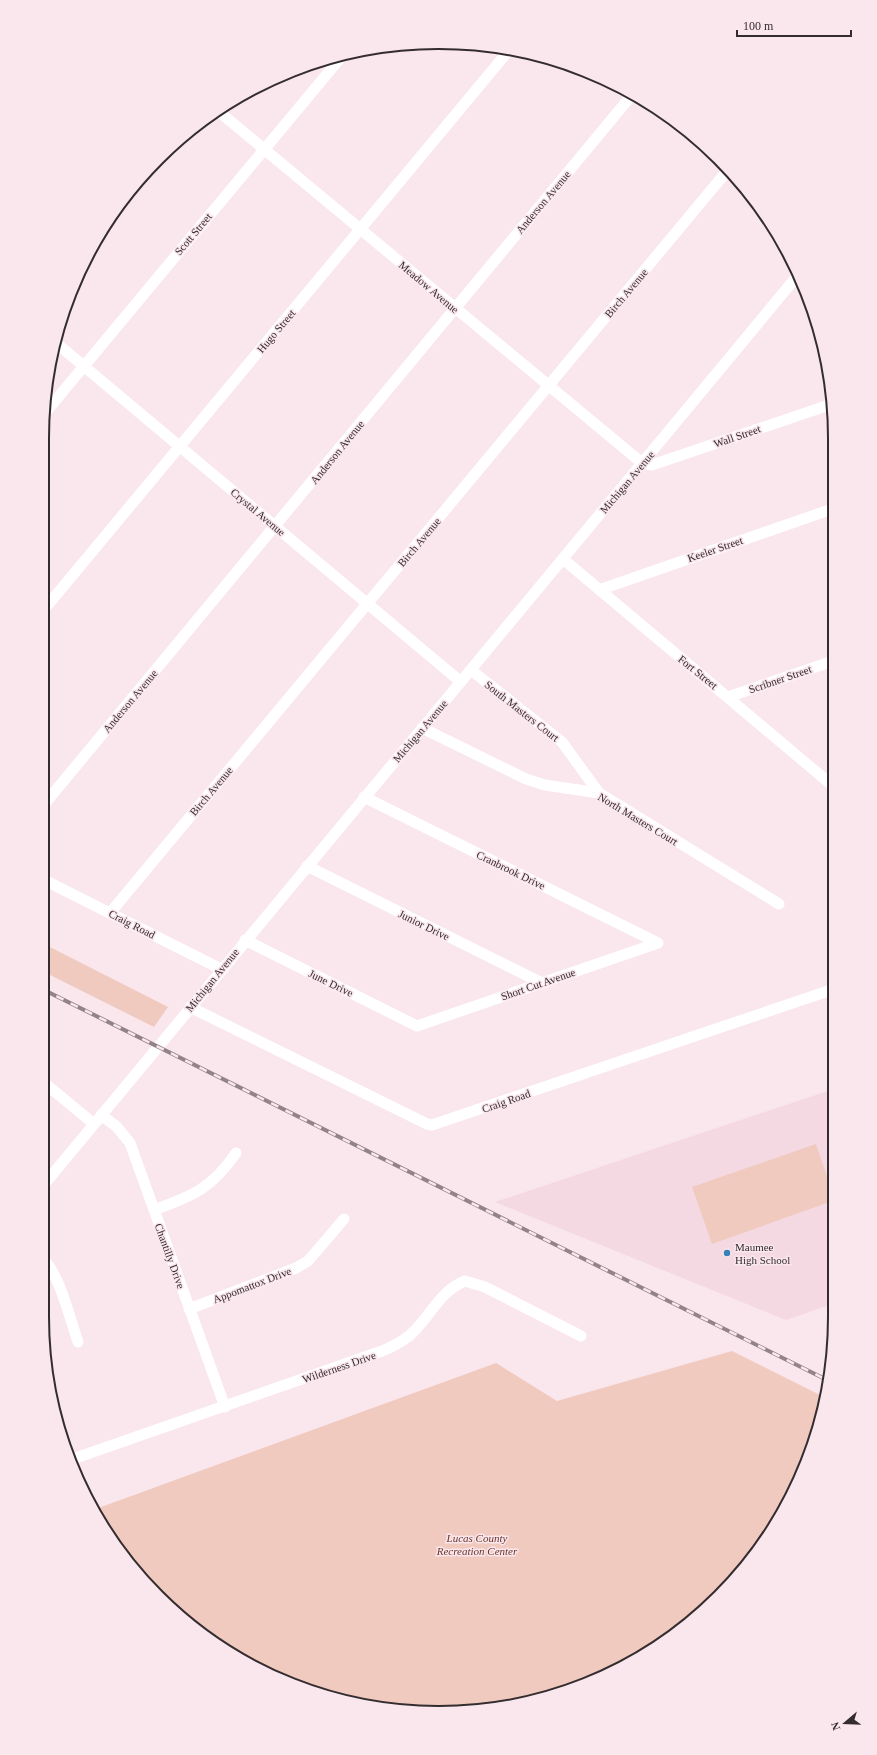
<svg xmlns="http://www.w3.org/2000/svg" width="877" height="1755" font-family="Georgia,serif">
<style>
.built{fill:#f4d8e2}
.green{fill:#f1cabf}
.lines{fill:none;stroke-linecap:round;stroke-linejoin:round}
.minor{stroke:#fff;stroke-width:11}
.rail-casing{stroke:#918388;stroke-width:4}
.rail{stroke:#fae6ed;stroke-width:2.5;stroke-dasharray:8;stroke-linecap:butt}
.poi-dot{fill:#3681b5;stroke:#fae6ed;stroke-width:1.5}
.labels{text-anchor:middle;stroke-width:3;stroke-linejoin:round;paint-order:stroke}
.street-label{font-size:11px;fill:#342d30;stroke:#fae6ed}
.poi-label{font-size:11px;fill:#342d30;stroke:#fae6ed;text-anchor:start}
.park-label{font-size:11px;font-style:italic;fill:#6a3526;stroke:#fae6ed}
.rim{fill:none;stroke:#342d30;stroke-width:2}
</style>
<rect width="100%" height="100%" fill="#fae6ed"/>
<path class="built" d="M 834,1089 L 835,1303 L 786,1320 L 495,1202 Z"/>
<path class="green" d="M 42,943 L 168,1007 L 154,1027 L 42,971 Z
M 816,1144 L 835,1200 L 712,1244 L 692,1187 Z
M 732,1351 L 826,1398 L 805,1468 L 768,1537 L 736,1578 L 680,1631 L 614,1672 L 566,1692 L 490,1710 L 438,1713 L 361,1705 L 287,1683 L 218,1646 L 177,1614 L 124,1558 L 93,1510 L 496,1363 L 557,1401 Z"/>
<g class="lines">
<path class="minor" d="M 217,110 L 642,463 L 652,465 L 832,404
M 55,342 L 461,682
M 45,413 L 342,56
M 563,559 L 833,786
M 599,590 L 832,509
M 42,612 L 510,49
M 471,670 L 562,742 L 599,793
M 728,697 L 833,661
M 422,728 L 526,779 L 545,785 L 599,793 L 779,904
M 364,797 L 658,943
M 42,807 L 631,96
M 307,866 L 542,983
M 42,879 L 221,969
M 110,913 L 727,171
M 245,940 L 417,1026 L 658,943
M 190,1007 L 427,1124 L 432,1125 L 834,989
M 42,1081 L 94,1124
M 101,1115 L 116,1126 L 130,1143 L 225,1407
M 42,1187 L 798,275
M 154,1210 C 193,1196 212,1188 236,1153
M 42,1258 C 59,1272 70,1319 78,1342
M 189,1309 L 296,1268 L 308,1261 L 344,1219
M 70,1460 L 382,1351 C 392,1347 401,1342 409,1336 C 429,1319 439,1291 465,1281 L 485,1287 L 581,1336"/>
<defs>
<path id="rail" d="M 42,989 L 829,1381"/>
</defs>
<use href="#rail" class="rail-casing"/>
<use href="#rail" class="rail"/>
</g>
<circle class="poi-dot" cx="727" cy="1253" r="4"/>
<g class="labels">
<g class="street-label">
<text transform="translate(543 202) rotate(-50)" y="4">Anderson Avenue</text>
<text transform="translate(193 234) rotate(-50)" y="4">Scott Street</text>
<text transform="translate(429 287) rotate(40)" y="4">Meadow Avenue</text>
<text transform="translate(626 293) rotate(-50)" y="4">Birch Avenue</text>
<text transform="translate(276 331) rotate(-50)" y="4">Hugo Street</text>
<text transform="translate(737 436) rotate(-19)" y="4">Wall Street</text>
<text transform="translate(337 452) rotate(-51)" y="4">Anderson Avenue</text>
<text transform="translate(627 482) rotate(-50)" y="4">Michigan Avenue</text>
<text transform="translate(258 512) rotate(40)" y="4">Crystal Avenue</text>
<text transform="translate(419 542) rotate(-50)" y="4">Birch Avenue</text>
<text transform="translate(715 549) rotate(-19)" y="4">Keeler Street</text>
<text transform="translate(698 672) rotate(39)" y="4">Fort Street</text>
<text transform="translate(780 679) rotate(-19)" y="4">Scribner Street</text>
<text transform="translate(130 701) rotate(-50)" y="4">Anderson Avenue</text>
<text transform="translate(522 711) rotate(38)" y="4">South Masters Court</text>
<text transform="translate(420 731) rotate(-50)" y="4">Michigan Avenue</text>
<text transform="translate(211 791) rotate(-50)" y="4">Birch Avenue</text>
<text transform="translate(638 819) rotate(31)" y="4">North Masters Court</text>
<text transform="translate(511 870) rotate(26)" y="4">Cranbrook Drive</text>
<text transform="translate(132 924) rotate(27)" y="4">Craig Road</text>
<text transform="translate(424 925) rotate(26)" y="4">Junior Drive</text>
<text transform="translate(212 980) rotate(-51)" y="4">Michigan Avenue</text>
<text transform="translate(331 983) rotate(26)" y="4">June Drive</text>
<text transform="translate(538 984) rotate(-19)" y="4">Short Cut Avenue</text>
<text transform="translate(506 1101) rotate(-19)" y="4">Craig Road</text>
<text transform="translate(170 1256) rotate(70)" y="4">Chantilly Drive</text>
<text transform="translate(252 1285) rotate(-21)" y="4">Appomattox Drive</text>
<text transform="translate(339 1367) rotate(-19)" y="4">Wilderness Drive</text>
</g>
<g class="poi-label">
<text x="735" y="1251">Maumee<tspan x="735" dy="13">High School</tspan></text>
</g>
<g class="park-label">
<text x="477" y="1542">Lucas County<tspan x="477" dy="13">Recreation Center</tspan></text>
</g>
</g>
<path d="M0 0H877V1755H0ZM438 49H439A389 389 0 0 1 828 438V1317A389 389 0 0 1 439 1706H438A389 389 0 0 1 49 1317V438A389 389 0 0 1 438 49Z" fill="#fae6ed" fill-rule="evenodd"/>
<path class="rim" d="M438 49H439A389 389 0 0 1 828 438V1317A389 389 0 0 1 439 1706H438A389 389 0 0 1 49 1317V438A389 389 0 0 1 438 49Z"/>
<g transform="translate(845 1723) rotate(251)" stroke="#fae6ed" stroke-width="3" paint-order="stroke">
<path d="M0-3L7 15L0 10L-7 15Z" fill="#342d30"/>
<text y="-6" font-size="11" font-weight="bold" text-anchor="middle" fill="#342d30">N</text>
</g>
<path d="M737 30v6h114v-6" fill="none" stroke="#342d30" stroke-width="2"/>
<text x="743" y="30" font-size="12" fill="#342d30" stroke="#fae6ed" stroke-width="3" paint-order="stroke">100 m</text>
</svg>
